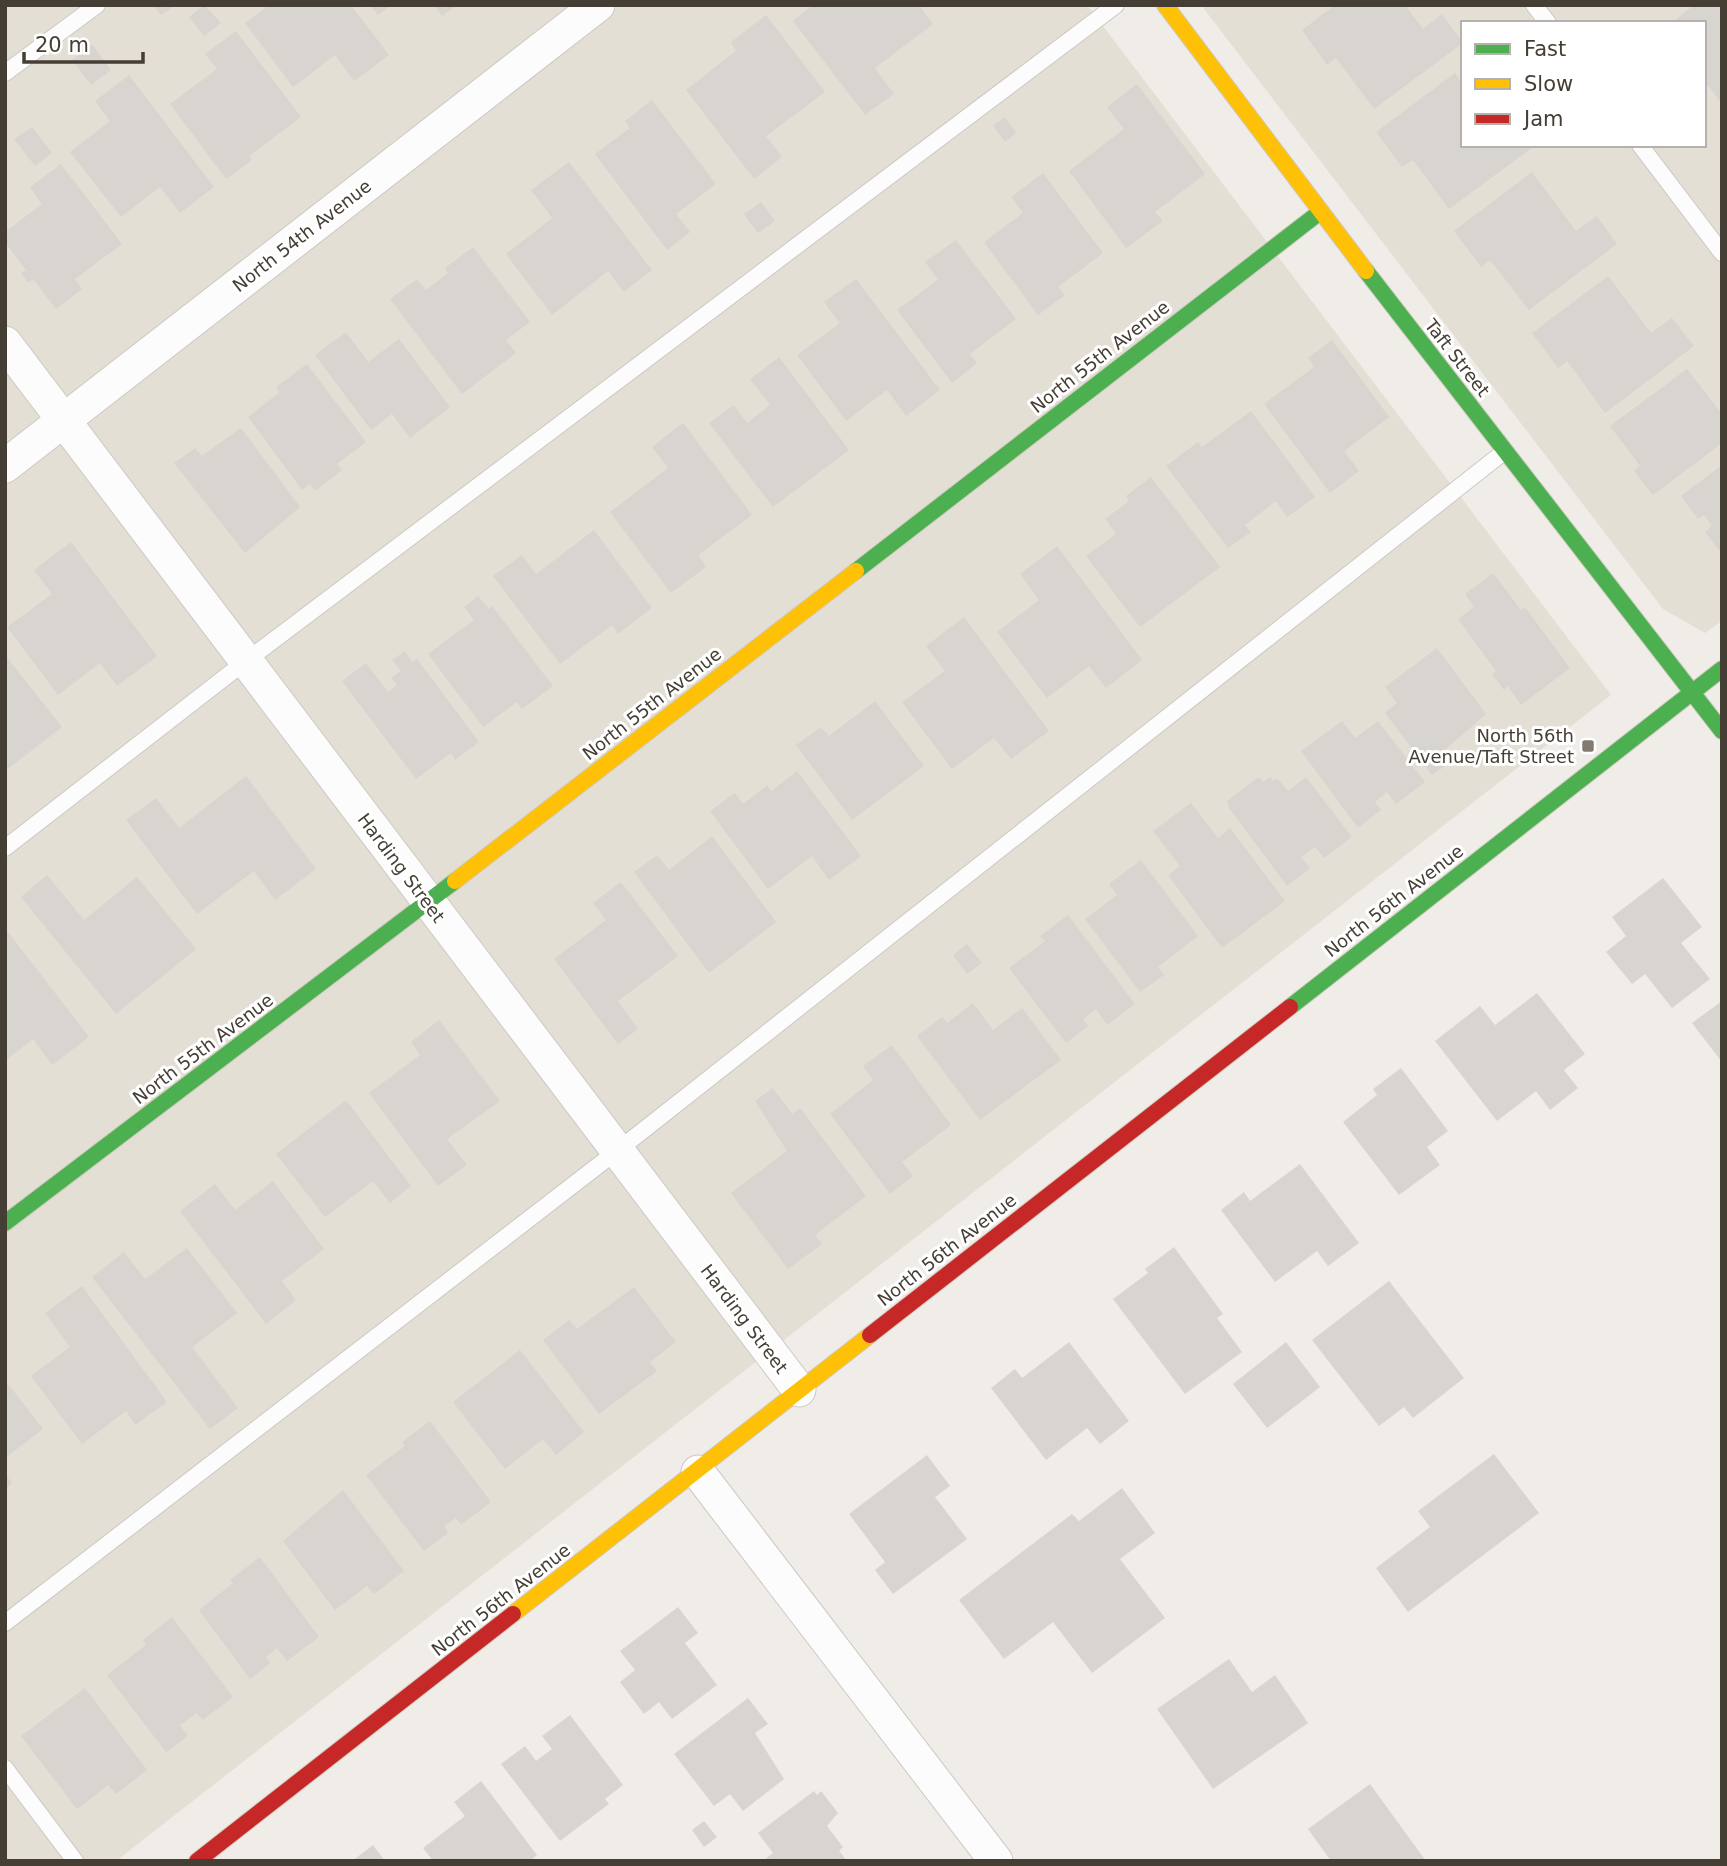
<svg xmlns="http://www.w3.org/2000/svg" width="1727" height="1866" font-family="'DejaVu Sans',sans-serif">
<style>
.residential{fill:#e4dfd5;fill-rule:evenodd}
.building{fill:#d8d4cf}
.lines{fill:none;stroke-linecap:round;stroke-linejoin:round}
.lane-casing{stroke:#ccc9c4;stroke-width:18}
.street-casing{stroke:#ccc9c4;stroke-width:35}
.fast-casing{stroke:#cfcabf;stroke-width:18}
.slow-casing{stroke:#cfcabf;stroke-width:18}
.jam-casing{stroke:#cfcabf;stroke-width:18}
.lane{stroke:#fdfcfc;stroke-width:16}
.street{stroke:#fdfcfc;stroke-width:33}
.fast{stroke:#4caf50;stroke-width:16}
.slow{stroke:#ffc107;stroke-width:16}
.jam{stroke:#c62828;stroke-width:16}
.poi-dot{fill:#817b73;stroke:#fff;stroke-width:2.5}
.labels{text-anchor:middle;stroke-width:6;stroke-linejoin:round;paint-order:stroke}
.street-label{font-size:18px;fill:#453e34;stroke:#fff}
.poi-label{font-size:18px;fill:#453e34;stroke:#fff;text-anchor:end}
</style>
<rect width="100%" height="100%" fill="#f0ede8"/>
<path class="residential" d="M 5,5 L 1087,5 L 1611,695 L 116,1861 L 5,1861 Z
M 1201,5 L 1722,5 L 1722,621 L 1705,633 L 1663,609 ZM 1463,23 L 1704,23 L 1704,145 L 1463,145 Z"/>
<path class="building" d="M 153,5 L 175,5 L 161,15 Z
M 204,5 L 221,23 L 204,36 L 189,17 Z
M 269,5 L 351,5 L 389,55 L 354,81 L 335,55 L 293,87 L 245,23 Z
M 370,5 L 391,5 L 378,15 Z
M 434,5 L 457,5 L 442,16 Z
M 813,5 L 919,5 L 933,24 L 875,68 L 894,94 L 865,115 L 793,21 Z
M 1335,5 L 1405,5 L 1423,29 L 1442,14 L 1463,43 L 1374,109 L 1336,58 L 1327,65 L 1302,30 Z
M 1694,5 L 1722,5 L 1722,104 L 1704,80 L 1704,23 L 1671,23 Z
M 766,15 L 825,92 L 766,136 L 782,157 L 754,179 L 686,90 L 736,51 L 731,42 Z
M 236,31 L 301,117 L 249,156 L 252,160 L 226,179 L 170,104 L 217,69 L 205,54 Z
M 92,44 L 111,70 L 91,85 L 72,60 Z
M 1455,73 L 1463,84 L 1463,145 L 1536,145 L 1449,209 L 1413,160 L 1402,167 L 1376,132 Z
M 129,75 L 214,187 L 180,213 L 160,187 L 121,217 L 70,152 L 110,121 L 95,101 Z
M 1137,84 L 1205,174 L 1155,212 L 1163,221 L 1126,248 L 1069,171 L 1124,129 L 1107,107 Z
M 652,100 L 716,184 L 676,214 L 690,232 L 667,250 L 595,154 L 630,128 L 625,121 Z
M 1005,117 L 1016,133 L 1005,142 L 993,126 Z
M 32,127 L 52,153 L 35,166 L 14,139 Z
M 569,162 L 652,270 L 624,292 L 608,271 L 552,315 L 506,254 L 552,218 L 531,190 Z
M 61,164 L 122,244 L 75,279 L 82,289 L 56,309 L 33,279 L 28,283 L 21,273 L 26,270 L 5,242 L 5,232 L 42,204 L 30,187 Z
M 1532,172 L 1576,231 L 1597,216 L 1617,244 L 1529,310 L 1490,260 L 1481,267 L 1454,231 Z
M 1043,173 L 1103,253 L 1058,287 L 1065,295 L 1038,315 L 984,242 L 1023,213 L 1011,197 Z
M 761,202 L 775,221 L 758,233 L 744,214 Z
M 956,240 L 1016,319 L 970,354 L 977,363 L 952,383 L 897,310 L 938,280 L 925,262 Z
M 473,247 L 530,322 L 506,340 L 516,353 L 462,394 L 390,299 L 417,279 L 426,290 L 448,273 L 445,268 Z
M 1608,276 L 1651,333 L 1672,318 L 1694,346 L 1605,413 L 1567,361 L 1558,368 L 1532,333 Z
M 856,279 L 940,390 L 906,416 L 887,390 L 846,421 L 797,355 L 840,323 L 824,302 Z
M 346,332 L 368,362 L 399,339 L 450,407 L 410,438 L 392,414 L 371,430 L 315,355 Z
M 1332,340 L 1389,417 L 1344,451 L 1359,471 L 1330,493 L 1264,404 L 1314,367 L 1308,358 Z
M 779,357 L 849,450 L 773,507 L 709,423 L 734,405 L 747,423 L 770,405 L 750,379 Z
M 307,364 L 366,442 L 337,464 L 342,470 L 315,491 L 310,484 L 302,490 L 248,417 L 280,392 L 276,387 Z
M 1687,369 L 1722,414 L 1722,443 L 1653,495 L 1634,471 L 1640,466 L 1610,426 Z
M 1251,411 L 1315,497 L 1287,517 L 1276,501 L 1245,525 L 1251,532 L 1228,548 L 1166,466 L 1198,442 L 1202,447 Z
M 683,423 L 752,515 L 698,555 L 706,567 L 671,593 L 610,512 L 668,468 L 652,447 Z
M 241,428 L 300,507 L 245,553 L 174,463 L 195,448 L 202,456 Z
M 1722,465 L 1722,554 L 1705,532 L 1712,526 L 1704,515 L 1698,519 L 1681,496 Z
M 1151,477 L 1220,567 L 1140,627 L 1086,556 L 1116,534 L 1105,519 L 1129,501 L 1126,496 Z
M 594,530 L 652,608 L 618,634 L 612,625 L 560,664 L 493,576 L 522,555 L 536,574 Z
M 71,542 L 157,656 L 117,686 L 100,663 L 58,695 L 7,627 L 52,594 L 34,570 Z
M 1057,546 L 1142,660 L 1106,688 L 1089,666 L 1047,698 L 997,632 L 1039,600 L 1020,574 Z
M 1493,573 L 1521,610 L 1525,607 L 1570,668 L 1521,705 L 1508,686 L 1504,690 L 1492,674 L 1496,671 L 1458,619 L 1474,607 L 1465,594 Z
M 478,596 L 489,609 L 492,606 L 553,686 L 522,709 L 517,702 L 483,727 L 428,654 L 474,620 L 464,607 Z
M 964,617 L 1049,731 L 1011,759 L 994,738 L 952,769 L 902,702 L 945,671 L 926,646 Z
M 1437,648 L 1486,714 L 1446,749 L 1454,760 L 1432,775 L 1385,713 L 1397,703 L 1385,687 Z
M 405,651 L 412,662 L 417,659 L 479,742 L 455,760 L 451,753 L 416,779 L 342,681 L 366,663 L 388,692 L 397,685 L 391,678 L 401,671 L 392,660 Z
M 5,655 L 62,727 L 5,771 Z
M 875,701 L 924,766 L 852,820 L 796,745 L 821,727 L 829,736 Z
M 1342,721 L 1355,738 L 1378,721 L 1425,782 L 1396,804 L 1387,792 L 1375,802 L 1381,810 L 1358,828 L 1301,751 Z
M 797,771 L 861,856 L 829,880 L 812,856 L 768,889 L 710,811 L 735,793 L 743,804 L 767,785 L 771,791 Z
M 246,776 L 316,869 L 275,900 L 254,871 L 197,914 L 126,820 L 156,798 L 179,828 Z
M 1259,777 L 1263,782 L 1270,777 L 1273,781 L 1277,778 L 1288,791 L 1306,777 L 1352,837 L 1324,858 L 1315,847 L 1301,857 L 1310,868 L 1287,886 L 1229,808 L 1227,801 Z
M 1191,803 L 1218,838 L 1230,828 L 1285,901 L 1222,948 L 1168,875 L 1180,866 L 1153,831 Z
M 712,836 L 776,922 L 709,973 L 634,872 L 657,855 L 669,870 Z
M 1141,860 L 1198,936 L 1158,967 L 1164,975 L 1140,992 L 1085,919 L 1117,895 L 1109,884 Z
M 47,875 L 84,920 L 137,877 L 196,949 L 116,1014 L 21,897 Z
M 1663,878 L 1702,927 L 1681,943 L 1710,979 L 1672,1008 L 1645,974 L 1632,984 L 1606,952 L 1626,936 L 1612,917 Z
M 621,882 L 678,956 L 618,1001 L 638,1029 L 618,1044 L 554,959 L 606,920 L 593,903 Z
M 1068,915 L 1135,1004 L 1107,1025 L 1096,1009 L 1083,1019 L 1088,1026 L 1066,1043 L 1009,968 L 1045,941 L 1040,936 Z
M 5,928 L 89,1037 L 52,1065 L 33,1039 L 5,1061 Z
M 967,944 L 982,963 L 967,974 L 953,955 Z
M 1537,993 L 1585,1054 L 1564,1070 L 1578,1088 L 1550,1110 L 1536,1091 L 1497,1121 L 1435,1041 L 1480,1006 L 1495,1025 Z
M 1722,1001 L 1722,1062 L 1692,1023 Z
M 973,1003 L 993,1030 L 1022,1008 L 1061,1060 L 980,1120 L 917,1036 L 942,1017 L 947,1023 Z
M 439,1020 L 500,1101 L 447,1139 L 467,1165 L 438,1186 L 369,1093 L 420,1055 L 411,1042 Z
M 892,1045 L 951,1125 L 902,1162 L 913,1176 L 890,1194 L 830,1114 L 873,1080 L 863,1066 Z
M 1401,1068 L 1448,1131 L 1427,1147 L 1440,1165 L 1399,1195 L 1343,1122 L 1377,1095 L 1373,1089 Z
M 773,1088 L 792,1114 L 800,1108 L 866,1196 L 815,1235 L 822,1244 L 788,1269 L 731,1193 L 787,1151 L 755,1101 Z
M 346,1100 L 411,1186 L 390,1203 L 373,1181 L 325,1217 L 276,1154 Z
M 1300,1164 L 1359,1243 L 1328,1266 L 1317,1251 L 1275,1282 L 1221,1210 L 1244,1192 L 1250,1201 Z
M 273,1181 L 324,1249 L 282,1281 L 296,1300 L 266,1324 L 180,1211 L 215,1184 L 235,1210 Z
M 1174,1247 L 1223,1314 L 1217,1318 L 1242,1352 L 1185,1394 L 1113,1299 L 1148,1273 L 1145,1269 Z
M 187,1248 L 237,1313 L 192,1347 L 238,1408 L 210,1429 L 92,1277 L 124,1252 L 145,1279 Z
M 1389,1281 L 1464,1378 L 1413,1418 L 1404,1407 L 1379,1426 L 1312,1340 Z
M 82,1286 L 167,1402 L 135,1425 L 126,1411 L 82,1444 L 31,1376 L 70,1347 L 45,1313 Z
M 634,1287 L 676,1342 L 650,1362 L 657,1371 L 599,1414 L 543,1340 L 569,1320 L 577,1329 Z
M 1069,1342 L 1129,1421 L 1100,1444 L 1087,1428 L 1046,1460 L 991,1388 L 1015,1369 L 1022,1378 Z
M 1286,1342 L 1320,1387 L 1267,1428 L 1233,1384 Z
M 520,1350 L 584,1432 L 556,1455 L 543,1439 L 505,1469 L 453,1402 Z
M 5,1380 L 43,1429 L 5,1458 Z
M 430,1421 L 491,1502 L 461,1525 L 456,1518 L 444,1526 L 448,1533 L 424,1551 L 366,1475 L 405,1446 L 402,1442 Z
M 1494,1454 L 1539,1513 L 1408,1612 L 1376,1568 L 1430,1527 L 1418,1511 Z
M 927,1455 L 950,1486 L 935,1497 L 967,1539 L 893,1594 L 875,1570 L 885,1562 L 849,1514 Z
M 5,1474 L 12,1483 L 5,1489 Z
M 1122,1488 L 1155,1533 L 1120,1559 L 1165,1618 L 1092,1673 L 1053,1622 L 1004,1659 L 959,1600 L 1072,1514 L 1079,1521 Z
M 343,1490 L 404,1571 L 374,1594 L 367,1586 L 335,1610 L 283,1541 Z
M 260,1557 L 319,1637 L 287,1661 L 277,1648 L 266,1657 L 270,1663 L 250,1679 L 199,1610 L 233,1583 L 230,1580 Z
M 678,1607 L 698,1633 L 685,1643 L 717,1685 L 672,1719 L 659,1702 L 644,1714 L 620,1682 L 635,1670 L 620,1651 Z
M 172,1617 L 233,1697 L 203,1720 L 197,1713 L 180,1725 L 188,1736 L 166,1752 L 107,1675 L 146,1645 L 143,1640 Z
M 1229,1659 L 1252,1692 L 1275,1675 L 1308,1723 L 1213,1789 L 1157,1709 Z
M 85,1688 L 147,1770 L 116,1794 L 108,1785 L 77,1809 L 21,1736 Z
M 748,1698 L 768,1724 L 755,1733 L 784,1779 L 743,1811 L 730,1794 L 714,1806 L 674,1754 Z
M 570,1715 L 623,1785 L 605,1799 L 609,1804 L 560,1841 L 501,1764 L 525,1746 L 536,1761 L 552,1749 L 542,1736 Z
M 481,1781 L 537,1855 L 530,1861 L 433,1861 L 423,1848 L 465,1816 L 454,1802 Z
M 1370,1784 L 1426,1861 L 1331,1861 L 1308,1829 Z
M 814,1791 L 817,1795 L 821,1791 L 838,1813 L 827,1826 L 843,1847 L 839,1851 L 847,1861 L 763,1861 L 773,1853 L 758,1833 Z
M 704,1821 L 717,1837 L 704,1847 L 692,1830 Z
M 373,1845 L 385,1861 L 352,1861 Z"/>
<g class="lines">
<defs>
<path id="lane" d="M 1534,5 L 1548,23
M 5,73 L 97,5
M 1640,145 L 1722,253
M 5,848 L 246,661 L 1116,5
M 5,1623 L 617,1151 L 1505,451
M 5,1768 L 75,1861"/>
<path id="street" d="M 5,343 L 799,1390
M 5,466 L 598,5
M 698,1472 L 996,1861"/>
<path id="fast" d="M 1366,271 L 1722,731
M 856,571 L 1320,212
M 1290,1007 L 1722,669
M 5,1223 L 455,881"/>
<path id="slow" d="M 1165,5 L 1366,271
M 455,881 L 856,571
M 513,1614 L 870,1335"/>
<path id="jam" d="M 870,1335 L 1290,1007
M 197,1861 L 513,1614"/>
</defs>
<use href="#lane" class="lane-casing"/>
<use href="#street" class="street-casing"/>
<use href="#fast" class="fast-casing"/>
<use href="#slow" class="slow-casing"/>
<use href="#jam" class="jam-casing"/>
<use href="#lane" class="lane"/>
<use href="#street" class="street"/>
<use href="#fast" class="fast"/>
<use href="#slow" class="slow"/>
<use href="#jam" class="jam"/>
</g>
<rect class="poi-dot" x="1581" y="739" width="14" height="14" rx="3.5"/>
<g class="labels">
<g class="street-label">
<text transform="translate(302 236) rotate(-38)" y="6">North 54th Avenue</text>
<text transform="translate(1100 357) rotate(-38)" y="6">North 55th Avenue</text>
<text transform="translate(1457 358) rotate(52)" y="6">Taft Street</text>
<text transform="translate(652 704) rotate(-38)" y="6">North 55th Avenue</text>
<text transform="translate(401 868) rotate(53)" y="6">Harding Street</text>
<text transform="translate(1394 901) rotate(-38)" y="6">North 56th Avenue</text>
<text transform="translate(203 1049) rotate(-37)" y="6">North 55th Avenue</text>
<text transform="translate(947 1250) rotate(-38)" y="6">North 56th Avenue</text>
<text transform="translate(744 1319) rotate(53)" y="6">Harding Street</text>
<text transform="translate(501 1600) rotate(-38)" y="6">North 56th Avenue</text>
</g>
<g class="poi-label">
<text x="1574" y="742">North 56th<tspan x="1574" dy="21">Avenue/Taft Street</tspan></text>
</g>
</g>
<rect width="1727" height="1866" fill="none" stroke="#453e34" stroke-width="14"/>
<rect x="1461" y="21" width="245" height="126" fill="#ffffff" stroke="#b5b2ae" stroke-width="2"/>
<rect x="1475" y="44" width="35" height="10" fill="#4caf50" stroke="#b5b2ae" stroke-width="2"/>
<text x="1524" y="56" font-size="21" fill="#453e34">Fast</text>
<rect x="1475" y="79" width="35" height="10" fill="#ffc107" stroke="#b5b2ae" stroke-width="2"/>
<text x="1524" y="91" font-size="21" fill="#453e34">Slow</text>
<rect x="1475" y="114" width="35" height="10" fill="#c62828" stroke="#b5b2ae" stroke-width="2"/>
<text x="1524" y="126" font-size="21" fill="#453e34">Jam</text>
<path d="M24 52v10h119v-10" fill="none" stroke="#453e34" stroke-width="3.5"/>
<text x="35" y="52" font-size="21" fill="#453e34" stroke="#ffffff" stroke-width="5" paint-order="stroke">20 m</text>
</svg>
